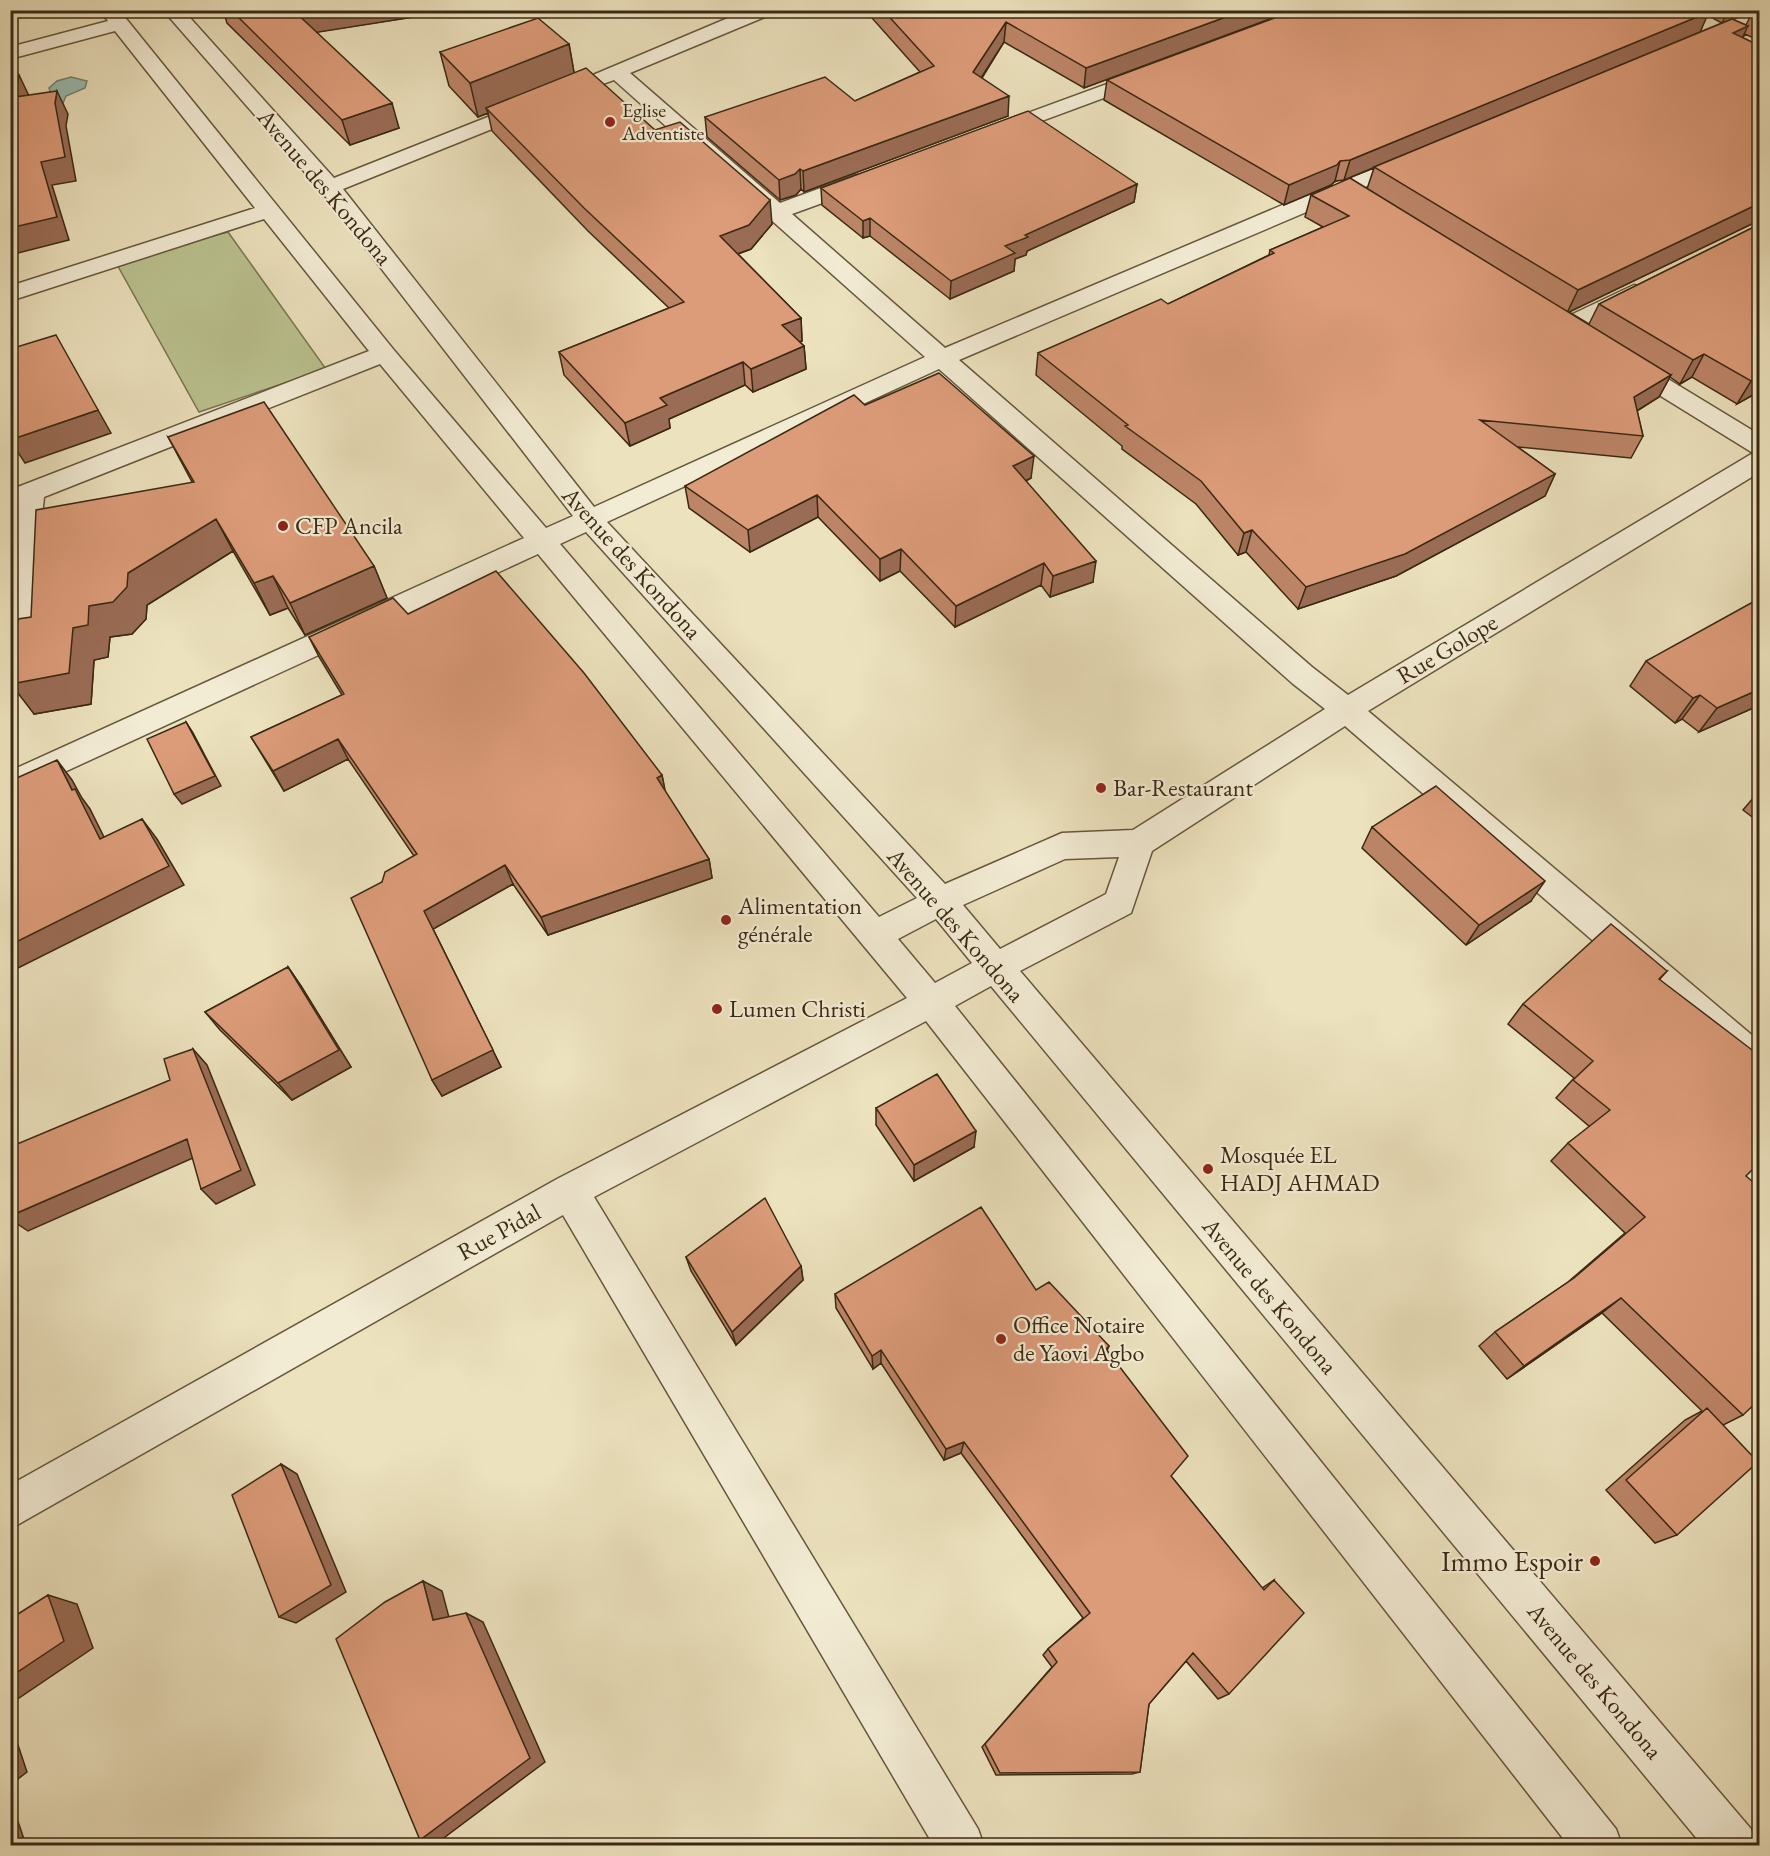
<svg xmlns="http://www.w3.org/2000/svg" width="1770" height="1856" font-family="'EB Garamond',serif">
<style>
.green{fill:#bac28f;stroke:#7a7650;stroke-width:1.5}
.water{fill:#99bdb2;stroke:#738272;stroke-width:1.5}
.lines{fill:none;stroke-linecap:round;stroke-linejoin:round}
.minor-casing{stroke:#66573d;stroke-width:3}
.minor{fill:#f3ecd5;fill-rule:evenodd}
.wall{fill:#bd8568;stroke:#3a2912;stroke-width:1.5;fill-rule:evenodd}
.shaded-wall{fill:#9a6c55;stroke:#3a2912;stroke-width:1.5}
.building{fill:#dc9b79;stroke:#3a2912;stroke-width:1.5}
.poi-dot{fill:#8f2418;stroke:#f3ecd5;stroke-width:2}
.labels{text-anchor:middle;stroke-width:4.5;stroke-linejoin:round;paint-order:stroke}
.far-poi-label{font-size:20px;fill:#3a2912;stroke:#f3ecd5;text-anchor:start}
.street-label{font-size:24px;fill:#3a2912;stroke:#f3ecd5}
.poi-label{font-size:24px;fill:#3a2912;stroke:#f3ecd5;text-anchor:start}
.near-poi-label{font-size:28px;fill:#3a2912;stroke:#f3ecd5;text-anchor:end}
</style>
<rect width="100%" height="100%" fill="#ece2be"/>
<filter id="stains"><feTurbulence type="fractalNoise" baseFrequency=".00333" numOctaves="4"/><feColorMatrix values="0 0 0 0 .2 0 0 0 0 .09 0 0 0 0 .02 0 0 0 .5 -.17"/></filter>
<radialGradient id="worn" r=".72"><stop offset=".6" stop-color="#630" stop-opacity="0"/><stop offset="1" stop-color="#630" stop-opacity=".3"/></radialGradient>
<path class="green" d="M 228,232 L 326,369 L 199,412 L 115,261 Z"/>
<path class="water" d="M 71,77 L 87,81 L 85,88 L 66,96 L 63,103 L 55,106 L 49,88 L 57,81 Z"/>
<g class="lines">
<defs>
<path id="minor" d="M 100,10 L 119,10 L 393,349 L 546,528 L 573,516 L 322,192 L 163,10 L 183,10 L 334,178 L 523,103 L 537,103 L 540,107 L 537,111 L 343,189 L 594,507 L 925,357 L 614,80 L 600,85 L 593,83 L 590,79 L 593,75 L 747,10 L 774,10 L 772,14 L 630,73 L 780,203 L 856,175 L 872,175 L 875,180 L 872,185 L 792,214 L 945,348 L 1403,154 L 1419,154 L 1422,159 L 1419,164 L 959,360 L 1312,667 L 1348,695 L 1753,453 L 1617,369 L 1614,364 L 1617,359 L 1626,356 L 1635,359 L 1760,435 L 1760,472 L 1368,711 L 1760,1042 L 1760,1079 L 1748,1075 L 1345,726 L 1152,851 L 1131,913 L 1020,971 L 1751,1829 L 1757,1846 L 1703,1846 L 991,986 L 955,1006 L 1616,1829 L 1622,1846 L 1569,1846 L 926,1021 L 594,1197 L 978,1829 L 984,1846 L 934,1846 L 563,1215 L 10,1529 L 10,1485 L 557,1179 L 907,998 L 538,554 L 10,797 L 10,771 L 524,538 L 380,364 L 44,497 L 25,678 L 20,686 L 10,689 L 10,553 L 16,507 L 10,509 L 10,490 L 369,351 L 264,219 L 10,301 L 10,286 L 255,208 L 115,31 L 10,59 L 10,47 L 108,21 ZM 939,369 L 1292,683 L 1325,709 L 1133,830 L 1062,833 L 945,884 L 607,522 ZM 586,532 L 917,898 L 879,917 L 560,544 ZM 1119,857 L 1106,894 L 1000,949 L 963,905 L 1065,859 ZM 936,919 L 972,963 L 935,983 L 898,939 Z
M 1760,10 L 1760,23 L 1700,46 L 1690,40 L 1693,36 Z
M 1148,69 L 1155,71 L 1158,75 L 1155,79 L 1001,136 L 987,136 L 984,132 L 987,128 Z
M 1634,285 L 1642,287 L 1646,292 L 1642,297 L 1574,331 L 1566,333 L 1558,331 L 1554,326 L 1558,321 Z"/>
</defs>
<use href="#minor" class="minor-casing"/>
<use href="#minor" class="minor"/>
</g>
<path class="wall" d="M 223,10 L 458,10 L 316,32 L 399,128 L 350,145 L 227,23 Z
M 872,10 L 1294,10 L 1084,88 L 1004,42 L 982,78 L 1008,116 L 804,192 L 801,189 L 796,195 L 780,200 L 707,137 L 705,117 L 855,101 L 920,72 L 872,18 Z
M 1296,10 L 1755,10 L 1732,19 L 1746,25 L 1752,13 L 1760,10 L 1760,39 L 1758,40 L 1745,34 L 1743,38 L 1760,46 L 1760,220 L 1569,312 L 1589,324 L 1599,304 L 1760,224 L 1760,391 L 1737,404 L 1692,377 L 1680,384 L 1670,377 L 1659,397 L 1637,411 L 1643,436 L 1631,458 L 1518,447 L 1555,474 L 1545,496 L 1396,576 L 1298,609 L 1246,552 L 1238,555 L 1196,504 L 1122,449 L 1122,446 L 1036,375 L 1038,353 L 1168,304 L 1269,255 L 1270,250 L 1323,227 L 1305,217 L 1311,195 L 1367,189 L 1374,168 L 1344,180 L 1335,181 L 1331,185 L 1284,205 L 1104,100 L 1107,80 ZM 1707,15 L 1722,23 L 1700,32 Z
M 569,44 L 574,73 L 655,130 L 772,224 L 751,249 L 738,254 L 801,318 L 802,341 L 800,342 L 804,346 L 806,369 L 753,392 L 745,385 L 669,419 L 670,428 L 630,446 L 564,375 L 559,352 L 669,308 L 588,231 L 492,131 L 488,113 L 478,117 L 449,86 L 440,52 Z
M 1137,184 L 1134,202 L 1027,251 L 1026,255 L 1015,259 L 1014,271 L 950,299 L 870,236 L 863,238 L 822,205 L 821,188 Z
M 865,405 L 1031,478 L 1026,481 L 1093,582 L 1050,597 L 1041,585 L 955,627 L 900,571 L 880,581 L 818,517 L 750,552 L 689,508 L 685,486 Z
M 168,437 L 374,566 L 387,598 L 305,635 L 288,608 L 270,615 L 233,551 L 147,605 L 146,619 L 132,634 L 110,637 L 108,657 L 94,660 L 91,704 L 34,714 L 31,617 L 192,482 Z
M 1760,607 L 1760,705 L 1699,732 L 1682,719 L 1675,723 L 1630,686 L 1646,661 Z
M 408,614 L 662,775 L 665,792 L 709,859 L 712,878 L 548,935 L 513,884 L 433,929 L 501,1067 L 442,1096 L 432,1080 L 382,882 L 414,856 L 348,759 L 284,791 L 251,737 L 342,695 L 319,657 L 309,637 Z
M 1760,769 L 1760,781 L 1755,774 Z
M 1760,790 L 1760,823 L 1743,810 Z
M 1372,827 L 1531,901 L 1466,945 L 1362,848 Z
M 288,967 L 301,986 L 351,1067 L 292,1100 L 220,1030 L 205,1012 Z
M 1667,971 L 1660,979 L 1746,1176 L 1743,1415 L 1723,1425 L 1677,1535 L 1655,1543 L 1606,1490 L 1685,1420 L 1702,1411 L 1602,1313 L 1507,1379 L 1479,1346 L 1495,1332 L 1568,1282 L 1625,1233 L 1551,1161 L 1568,1143 L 1590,1127 L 1556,1098 L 1574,1078 L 1508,1024 L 1523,1004 Z
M 876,1108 L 974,1147 L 914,1181 L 876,1125 Z
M 686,1257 L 801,1266 L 803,1280 L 736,1345 L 691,1271 Z
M 1036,1290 L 1109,1346 L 1107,1351 L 1171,1476 L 1262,1588 L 1274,1580 L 1229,1694 L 1218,1699 L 1186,1661 L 1149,1704 L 1140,1772 L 1132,1774 L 996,1775 L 982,1747 L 1052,1667 L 1043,1655 L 1048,1649 L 1083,1618 L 961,1453 L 944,1460 L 881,1363 L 873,1369 L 836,1308 L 835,1294 Z"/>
<path class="shaded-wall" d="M 10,10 L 17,10 L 14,21 L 10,22 Z
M 292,10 L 458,10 L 300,35 Z
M 1245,10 L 1294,10 L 1084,88 L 1086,68 Z
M 1728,10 L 1755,10 L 1722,23 Z
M 1709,12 L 1700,32 L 1344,180 L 1350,160 Z
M 1006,22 L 1004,42 L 972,92 L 973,72 Z
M 1748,26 L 1737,49 L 1733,33 Z
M 569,44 L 575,78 L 486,108 L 488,113 L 478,117 L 470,83 Z
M 19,75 L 30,98 L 15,97 Z
M 57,91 L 68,114 L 66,126 L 76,181 L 52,185 L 69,240 L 10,255 L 10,228 L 41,162 L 55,103 Z
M 1009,96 L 1008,116 L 804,192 L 803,171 Z
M 392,103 L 399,128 L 350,145 L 342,120 Z
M 1340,161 L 1335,181 L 1331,185 L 1284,205 L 1289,185 Z
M 800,169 L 801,189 L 796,195 L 780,200 L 779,180 Z
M 1137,184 L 1134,202 L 1027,251 L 1026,255 L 1015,259 L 1014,271 L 950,299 L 951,281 L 1005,246 L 1025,235 Z
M 770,200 L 772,224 L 751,249 L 723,259 L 720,236 Z
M 1760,203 L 1760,220 L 1567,313 L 1578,290 Z
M 870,218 L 870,236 L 863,238 L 863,221 Z
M 801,318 L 802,341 L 784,348 L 782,325 Z
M 804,346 L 806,369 L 753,392 L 751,369 Z
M 1704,354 L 1692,377 L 1680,384 L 1693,360 Z
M 743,362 L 745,385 L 669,419 L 670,428 L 630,446 L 625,423 L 660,398 Z
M 1671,375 L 1659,397 L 1622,420 L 1634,397 Z
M 1760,376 L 1760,391 L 1737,404 L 1751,381 Z
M 98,410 L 111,433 L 25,463 L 10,440 Z
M 1034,456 L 1031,478 L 1011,488 L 1013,466 Z
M 1555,474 L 1545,496 L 1396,576 L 1298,609 L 1306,587 Z
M 817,495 L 818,517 L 750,552 L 748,530 Z
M 216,519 L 233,551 L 147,605 L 146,619 L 132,634 L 110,637 L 108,657 L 94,660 L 91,704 L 34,714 L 11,684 L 73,628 L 89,606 L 128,573 Z
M 1252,530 L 1246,552 L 1238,555 L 1244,533 Z
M 901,549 L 900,571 L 880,581 L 880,559 Z
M 1096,561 L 1093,582 L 1050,597 L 1053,576 Z
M 1044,563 L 1041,585 L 955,627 L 956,606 Z
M 374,566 L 387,598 L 305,635 L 290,603 Z
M 273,576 L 288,608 L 270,615 L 254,583 Z
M 1760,689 L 1760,705 L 1699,732 L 1717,708 Z
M 1700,695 L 1682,719 L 1675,723 L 1693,698 Z
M 186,722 L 193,733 L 221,786 L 182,804 L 174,794 Z
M 338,739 L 348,759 L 284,791 L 273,771 Z
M 57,760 L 72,780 L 82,798 L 90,809 L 115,859 L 100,839 L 72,790 Z
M 662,775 L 666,795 L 657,778 Z
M 142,819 L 157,839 L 184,885 L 10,972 L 10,945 Z
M 709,859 L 712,878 L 548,935 L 541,917 Z
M 505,865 L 513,884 L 433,929 L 501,1067 L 442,1096 L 432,1080 L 424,911 Z
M 1545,881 L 1531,901 L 1466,945 L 1479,925 Z
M 288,967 L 301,986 L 351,1067 L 292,1100 L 278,1083 Z
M 193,1049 L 207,1065 L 255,1185 L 216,1204 L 201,1189 Z
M 976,1131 L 974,1147 L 914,1181 L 914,1165 Z
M 187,1139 L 202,1154 L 28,1231 L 10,1219 L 10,1216 Z
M 801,1266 L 803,1280 L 736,1345 L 732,1332 Z
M 1621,1298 L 1602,1313 L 1507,1379 L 1524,1366 Z
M 881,1350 L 881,1363 L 873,1369 L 872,1356 Z
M 964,1442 L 961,1453 L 944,1460 L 946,1449 Z
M 281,1464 L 297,1474 L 346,1592 L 296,1623 L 279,1617 Z
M 423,1581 L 442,1591 L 452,1629 L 433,1620 Z
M 48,1595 L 77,1604 L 93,1648 L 10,1704 L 10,1677 Z
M 466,1613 L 483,1622 L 545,1762 L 441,1840 L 420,1840 Z
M 10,1721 L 27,1772 L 10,1785 Z
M 10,1798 L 26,1845 L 10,1845 Z"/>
<path class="building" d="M 231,10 L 293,10 L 392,103 L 342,120 Z
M 883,10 L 1245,10 L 1086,68 L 1006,22 L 973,72 L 1009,96 L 803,171 L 800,169 L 795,174 L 779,180 L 705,117 L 825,77 L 855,101 L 934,66 Z
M 1296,10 L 1706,10 L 1709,12 L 1350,160 L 1340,161 L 1337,165 L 1289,185 L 1107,80 Z
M 1760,10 L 1760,17 L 1752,13 L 1759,10 Z
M 538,18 L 569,44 L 470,83 L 440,52 Z
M 1732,19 L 1748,26 L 1733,33 L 1760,46 L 1760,203 L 1578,290 L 1374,167 Z
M 586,68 L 655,130 L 680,122 L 770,200 L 749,225 L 720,236 L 801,318 L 782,325 L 804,346 L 751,369 L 743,362 L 660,398 L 667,405 L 625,423 L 559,352 L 684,302 L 584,208 L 486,108 Z
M 19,75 L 15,97 L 57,91 L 55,103 L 65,157 L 41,162 L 57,217 L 10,228 L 10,76 Z
M 1028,111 L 1137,184 L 1025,235 L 1028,237 L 1005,246 L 1015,253 L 951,281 L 870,218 L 863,221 L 821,188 Z
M 1350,178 L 1671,375 L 1634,397 L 1643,436 L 1480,420 L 1555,474 L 1405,554 L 1306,587 L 1252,530 L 1244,533 L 1201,481 L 1125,426 L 1128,425 L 1038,353 L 1161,299 L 1168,304 L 1274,253 L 1270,250 L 1349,216 L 1311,195 Z
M 1760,224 L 1760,376 L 1751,381 L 1704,354 L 1693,360 L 1599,304 Z
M 56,335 L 98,410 L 10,440 L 10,349 Z
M 939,373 L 1034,456 L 1013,466 L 1096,561 L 1053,576 L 1044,563 L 956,606 L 901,549 L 880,559 L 817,495 L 748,530 L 685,486 L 854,395 L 865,405 Z
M 264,402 L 374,566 L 290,603 L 273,576 L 254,583 L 216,519 L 128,573 L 127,587 L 113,602 L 89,606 L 88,625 L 73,628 L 69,673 L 11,684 L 18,619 L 31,617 L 36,510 L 194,482 L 168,437 Z
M 496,571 L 584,673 L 662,775 L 657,778 L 709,859 L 541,917 L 505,865 L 424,911 L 493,1050 L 432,1080 L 351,898 L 382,882 L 385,872 L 417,854 L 338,739 L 273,771 L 251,737 L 344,694 L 309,637 L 393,598 L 408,614 Z
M 1753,602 L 1760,607 L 1760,689 L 1717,708 L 1700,695 L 1693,698 L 1646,661 Z
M 186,722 L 215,776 L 174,794 L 147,739 Z
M 57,760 L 72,790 L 75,789 L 100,839 L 142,819 L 169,866 L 10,945 L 10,781 Z
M 1436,786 L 1545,881 L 1479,925 L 1372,827 Z
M 1611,924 L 1667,971 L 1659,979 L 1760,1056 L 1760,1162 L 1746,1176 L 1760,1188 L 1760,1399 L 1743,1415 L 1621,1298 L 1524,1366 L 1495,1332 L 1574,1278 L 1645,1217 L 1568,1143 L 1610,1110 L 1573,1080 L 1593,1061 L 1523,1004 Z
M 288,967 L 339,1050 L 278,1083 L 205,1012 Z
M 193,1049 L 241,1170 L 201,1189 L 187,1139 L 10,1216 L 10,1147 L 170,1080 L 164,1059 Z
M 937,1074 L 976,1131 L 914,1165 L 876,1108 Z
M 765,1198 L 801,1266 L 732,1332 L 686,1257 Z
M 981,1207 L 1036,1290 L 1049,1282 L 1109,1346 L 1106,1349 L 1188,1456 L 1171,1476 L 1264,1590 L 1274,1580 L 1304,1613 L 1229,1694 L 1193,1653 L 1149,1704 L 1140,1772 L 1000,1773 L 985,1744 L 1057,1662 L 1048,1649 L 1090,1613 L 964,1442 L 946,1449 L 881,1350 L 872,1356 L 835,1294 Z
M 1707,1408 L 1758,1462 L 1677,1535 L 1626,1480 Z
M 281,1464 L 331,1585 L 279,1617 L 232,1495 Z
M 423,1581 L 433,1620 L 466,1613 L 530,1758 L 420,1840 L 336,1639 L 385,1602 Z
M 48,1595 L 64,1641 L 10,1677 L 10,1619 Z"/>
<g class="poi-dot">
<circle cx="610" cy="122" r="6"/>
<circle cx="283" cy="526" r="6"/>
<circle cx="1101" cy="788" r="6"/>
<circle cx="726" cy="920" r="6"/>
<circle cx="717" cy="1009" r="6"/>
<circle cx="1208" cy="1169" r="6"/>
<circle cx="1001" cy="1339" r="6"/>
<circle cx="1595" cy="1561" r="6"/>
</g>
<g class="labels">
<g class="far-poi-label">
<text x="622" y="117">Eglise<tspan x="622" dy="23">Adventiste</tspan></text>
</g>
<g class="street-label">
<text transform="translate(325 187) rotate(50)" y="8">Avenue des Kondona</text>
<text transform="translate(632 563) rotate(48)" y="8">Avenue des Kondona</text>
<text transform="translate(1447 649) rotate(-31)" y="8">Rue Golope</text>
<text transform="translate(956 925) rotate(49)" y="8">Avenue des Kondona</text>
<text transform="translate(499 1232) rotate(-29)" y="8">Rue Pidal</text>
<text transform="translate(1270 1296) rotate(50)" y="8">Avenue des Kondona</text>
<text transform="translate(1595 1681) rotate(50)" y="8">Avenue des Kondona</text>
</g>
<g class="poi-label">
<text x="295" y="534">CFP Ancila</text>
<text x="1113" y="796">Bar-Restaurant</text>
<text x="738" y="914">Alimentation<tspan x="738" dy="28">générale</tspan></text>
<text x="729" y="1017">Lumen Christi</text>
<text x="1220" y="1163">Mosquée EL<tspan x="1220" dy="28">HADJ AHMAD</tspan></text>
<text x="1013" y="1333">Office Notaire<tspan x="1013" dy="28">de Yaovi Agbo</tspan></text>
</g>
<g class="near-poi-label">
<text x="1583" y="1571">Immo Espoir</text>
</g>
</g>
<rect width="1770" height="1856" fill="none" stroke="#ece2be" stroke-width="36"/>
<rect x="12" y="12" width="1746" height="1832" fill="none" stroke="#3a2912" stroke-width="3"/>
<rect x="18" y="18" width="1734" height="1820" fill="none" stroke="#3a2912" stroke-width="1.5"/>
<rect width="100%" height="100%" filter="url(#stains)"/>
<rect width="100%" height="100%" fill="url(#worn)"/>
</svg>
